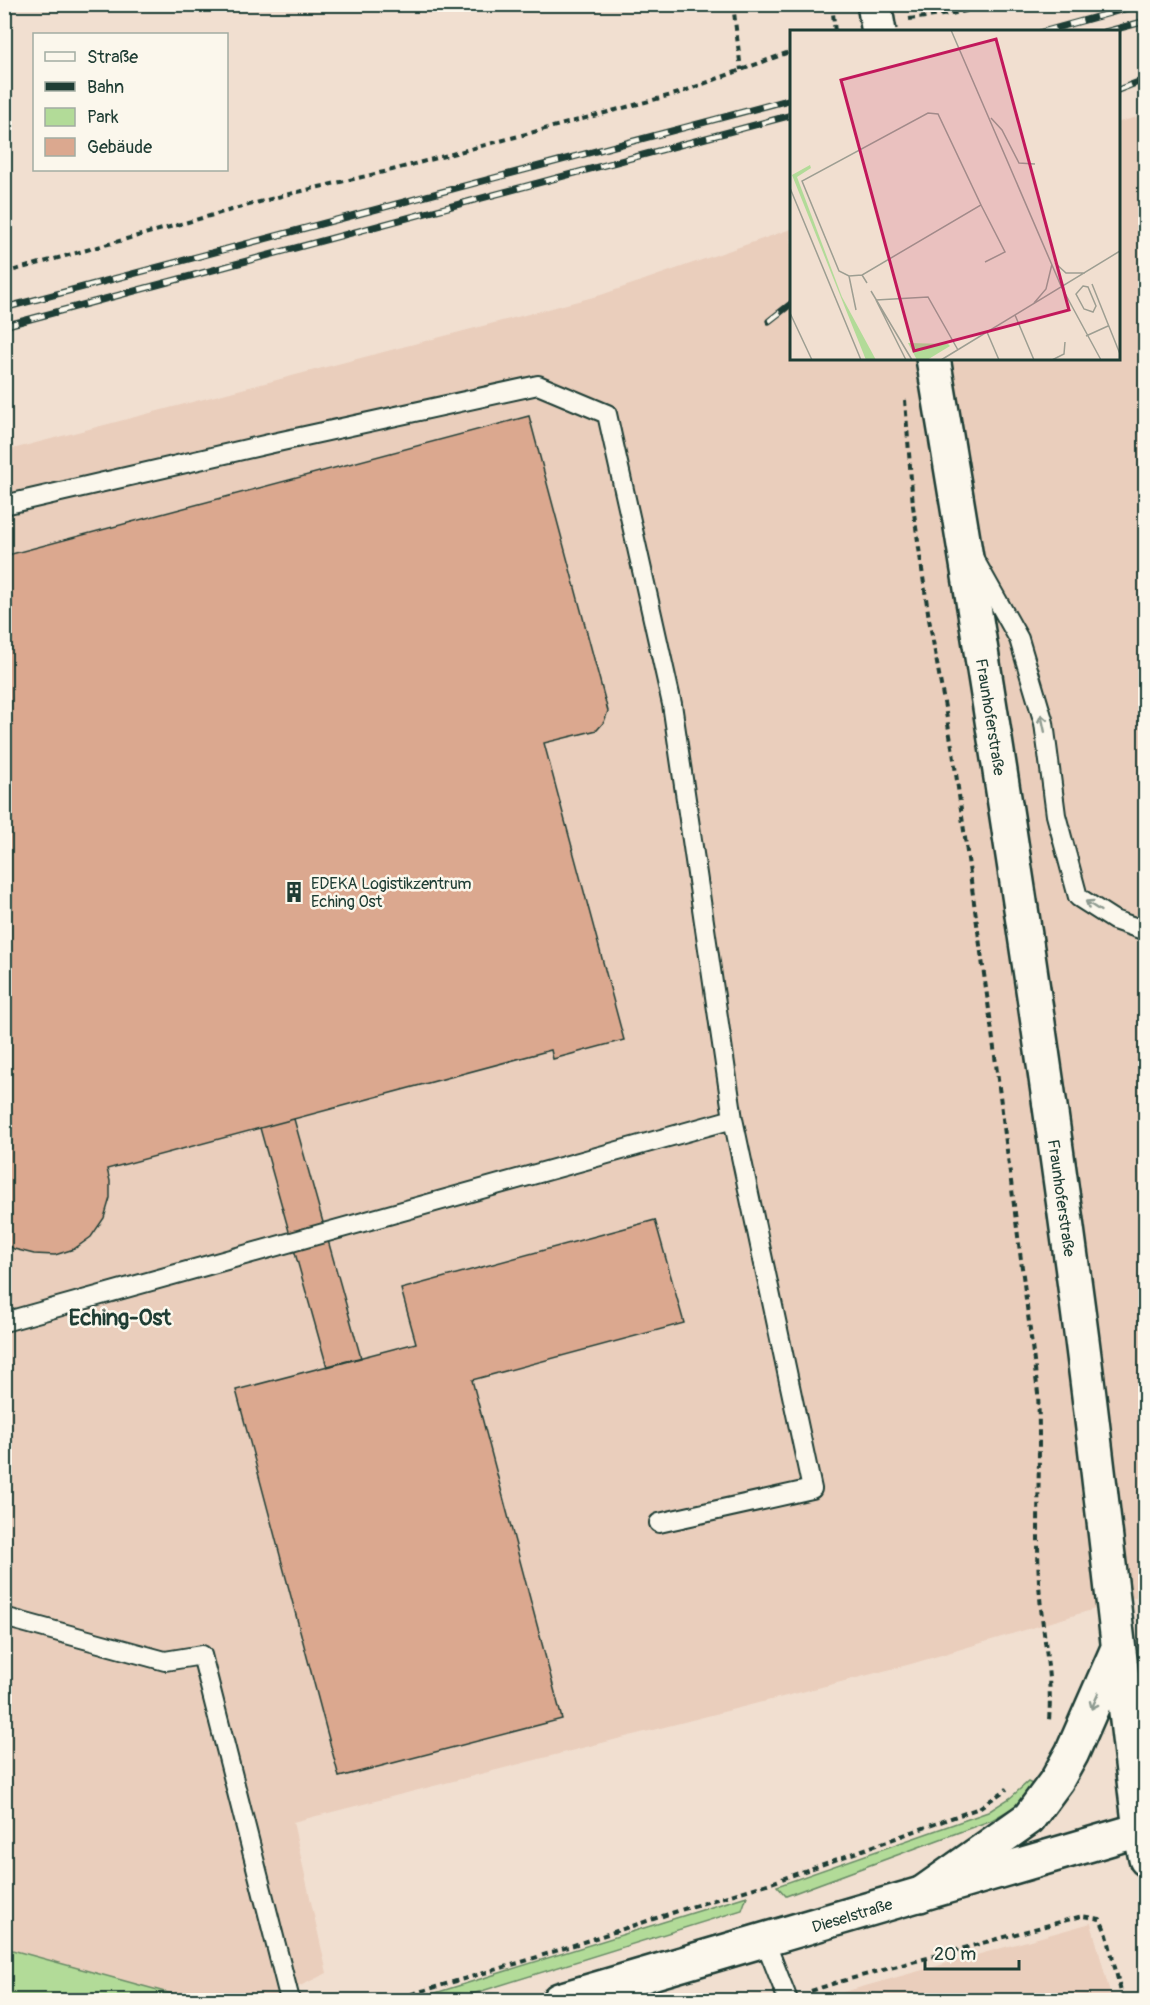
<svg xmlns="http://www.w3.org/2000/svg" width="1150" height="2005" font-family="Pangolin,sans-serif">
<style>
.built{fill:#eacebc}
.green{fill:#b2db98;stroke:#688c66;stroke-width:1.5}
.building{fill:#dba88f;stroke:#1f3d34;stroke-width:1.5}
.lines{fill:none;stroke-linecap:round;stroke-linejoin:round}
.lane-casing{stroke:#1f3d34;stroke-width:22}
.street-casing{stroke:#1f3d34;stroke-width:38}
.secondary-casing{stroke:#1f3d34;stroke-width:38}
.path{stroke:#1f3d34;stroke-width:4;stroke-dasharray:6 4.5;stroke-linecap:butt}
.lane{stroke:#fbf7ec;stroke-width:18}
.street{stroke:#fbf7ec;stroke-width:33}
.secondary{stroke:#fbf7ec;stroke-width:33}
.rail-casing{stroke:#1f3d34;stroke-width:7}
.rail{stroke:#fbf7ec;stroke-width:4.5;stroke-dasharray:14;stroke-linecap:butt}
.secondary-bridge-casing{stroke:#1f3d34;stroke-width:38;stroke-linecap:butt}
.secondary-bridge{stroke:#fbf7ec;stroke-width:33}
.oneway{stroke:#8d9a90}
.labels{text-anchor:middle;stroke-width:5;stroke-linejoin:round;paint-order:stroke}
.street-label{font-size:16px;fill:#1f3d34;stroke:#fbf7ec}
.poi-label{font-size:16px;fill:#1f3d34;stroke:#fbf7ec;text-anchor:start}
.district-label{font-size:22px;font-weight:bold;fill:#1f3d34;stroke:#fbf7ec}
.inset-road{fill:none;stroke:#9d9e92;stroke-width:1.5}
.view{fill:#c2185b;fill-opacity:0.15;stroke:#c2185b;stroke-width:3}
.inset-edge{fill:none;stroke:#1f3d34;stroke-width:3}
</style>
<rect width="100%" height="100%" fill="#f1dfd0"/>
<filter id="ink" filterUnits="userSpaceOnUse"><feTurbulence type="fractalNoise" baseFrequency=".0167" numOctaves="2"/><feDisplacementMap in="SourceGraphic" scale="12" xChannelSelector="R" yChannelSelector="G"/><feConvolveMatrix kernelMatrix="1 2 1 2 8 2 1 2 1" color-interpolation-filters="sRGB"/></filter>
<g filter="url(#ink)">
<path class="built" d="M 1145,115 L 1145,1594 L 911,1664 L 293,1822 L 327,1973 L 271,2000 L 5,2000 L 5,451 L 601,295 L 791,229 L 792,358 L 1118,358 L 1119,122 Z
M 1091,1923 L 1112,2000 L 815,2000 Z"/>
<path class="green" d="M 1028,1782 L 1036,1786 L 1016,1806 L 992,1820 L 786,1896 L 777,1886 L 988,1812 L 1010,1798 Z
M 747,1896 L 742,1910 L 453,2000 L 431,2000 L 429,1995 Z
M 4,1948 L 5,1948 L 194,2000 L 5,2000 Z"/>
<path class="building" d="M 529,416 L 608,711 L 604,722 L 597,730 L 544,743 L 624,1040 L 553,1059 L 551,1050 L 107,1169 L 110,1181 L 110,1198 L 104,1218 L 91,1237 L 74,1249 L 55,1255 L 34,1254 L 14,1249 L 4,1242 L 4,556 Z
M 294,1119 L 361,1358 L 327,1367 L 260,1128 Z
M 655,1220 L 684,1323 L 472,1380 L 562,1719 L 339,1777 L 236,1390 L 416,1343 L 401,1289 Z"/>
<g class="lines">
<defs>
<path id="lane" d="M 4,505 L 273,443 L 538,385 L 607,414 L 672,704 L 733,1119 L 4,1322
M 974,559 L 1019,639 L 1044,723 L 1056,815 L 1078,897 L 1114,920 L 1146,931
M 659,1523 L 812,1489 L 733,1119
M 4,1617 L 165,1661 L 202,1655 L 290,2000
M 765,1941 L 788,2000"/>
<path id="street" d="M 559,2000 L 1146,1828"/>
<path id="secondary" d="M 933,358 C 988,685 1039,1012 1082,1340 C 1103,1503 1120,1667 1140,1830 L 1146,1859
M 920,1895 L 1029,1818 L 1057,1780 L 1072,1753 L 1118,1648"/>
</defs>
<use href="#lane" class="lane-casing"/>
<use href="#street" class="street-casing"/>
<use href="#secondary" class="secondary-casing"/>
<path class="path" d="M 733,4 L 741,70
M 832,4 L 835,32
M 909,19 L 951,14 L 1000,4
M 4,273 L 285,195 L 392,170 L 679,93 L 792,51
M 905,400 L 913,506 L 929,619 L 953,752 L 990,1017 L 1038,1393 C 1041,1456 1036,1519 1039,1582 C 1041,1628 1053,1674 1049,1720
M 811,1991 L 835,1983 L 1082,1916 L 1100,1919 L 1107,1935 L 1123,2000
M 391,2000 L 522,1962 L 687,1908 L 771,1883 L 979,1808 L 1007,1789"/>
<use href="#lane" class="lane"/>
<use href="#street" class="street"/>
<use href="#secondary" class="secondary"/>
<defs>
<path id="rail" d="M 1042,32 L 1143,4
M 1105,32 L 1146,21
M 1118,90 L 1146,79
M 4,308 L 792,99
M 769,321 L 792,303
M 4,326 L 792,115"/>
</defs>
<use href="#rail" class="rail-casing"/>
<use href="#rail" class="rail"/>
<defs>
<path id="secondary-bridge" d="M 874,4 L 879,32"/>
</defs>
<use href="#secondary-bridge" class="secondary-bridge-casing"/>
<use href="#secondary-bridge" class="secondary-bridge"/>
</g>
<defs><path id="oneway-shaft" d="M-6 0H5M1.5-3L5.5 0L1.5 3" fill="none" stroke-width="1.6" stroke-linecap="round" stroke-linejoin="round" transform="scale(1.5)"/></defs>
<g class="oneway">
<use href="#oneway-shaft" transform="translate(1043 723) rotate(-102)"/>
<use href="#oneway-shaft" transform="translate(1093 906) rotate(-147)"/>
<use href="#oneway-shaft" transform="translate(1095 1701) rotate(114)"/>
</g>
</g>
<defs>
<symbol id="building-bare" viewBox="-9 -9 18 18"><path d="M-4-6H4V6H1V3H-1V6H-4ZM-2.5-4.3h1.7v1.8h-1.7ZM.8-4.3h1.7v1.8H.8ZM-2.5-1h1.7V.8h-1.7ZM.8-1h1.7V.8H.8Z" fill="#1f3d34" stroke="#fbf7ec" stroke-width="2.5" paint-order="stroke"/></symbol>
</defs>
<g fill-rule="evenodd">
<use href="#building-bare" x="279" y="877" width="30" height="30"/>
</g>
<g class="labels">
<g class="street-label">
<text transform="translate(991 717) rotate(81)" y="6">Fraunhoferstraße</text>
<text transform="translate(1062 1198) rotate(82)" y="6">Fraunhoferstraße</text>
<text transform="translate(852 1915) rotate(-17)" y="6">Dieselstraße</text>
</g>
<g class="poi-label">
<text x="311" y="889">EDEKA Logistikzentrum<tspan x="311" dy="18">Eching Ost</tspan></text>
</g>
<g class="district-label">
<text x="120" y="1325">Eching-Ost</text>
</g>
</g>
<g transform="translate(790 30)">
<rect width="330" height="330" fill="#f1dfd0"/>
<path d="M 20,135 L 21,138 L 7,147 L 52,267 L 86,330 L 76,330 L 2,145 ZM 118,313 L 158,314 L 160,316 L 137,330 L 127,330 Z" fill="#b2db98"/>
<path class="inset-road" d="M 161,0 L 271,256 L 311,330M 201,88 L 212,100 L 229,133 L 245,134M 0,158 L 71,330M 191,175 L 215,222 L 195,232M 265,233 L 276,243 L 295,243M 72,245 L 59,246 L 49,241 L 12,151 L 138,83 L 148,84 L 191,175 L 72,245 L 77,253M 59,246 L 66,280M 302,254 L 330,324M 293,256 L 298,257 L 306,276 L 303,282 L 294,279 L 286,264 ZM 81,261 L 122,330M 86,270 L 138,267 L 168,320M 86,270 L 116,330M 244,273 L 256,259 L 262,234M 0,283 L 22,330M 225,285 L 244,330M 197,302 L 209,330M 296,306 L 318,296M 151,330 L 330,221M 262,330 L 274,324 L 275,312"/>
<path class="view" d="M 206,9 L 279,280 L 124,321 L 51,50 Z"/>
<rect width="330" height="330" class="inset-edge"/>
</g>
<rect width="1150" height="2005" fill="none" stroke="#fbf7ec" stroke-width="24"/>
<rect x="12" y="12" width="1126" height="1981" fill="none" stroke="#1f3d34" stroke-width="2" filter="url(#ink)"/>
<rect x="33" y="33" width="195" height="138" fill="#fbf7ec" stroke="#a3ada2" stroke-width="1.5"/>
<rect x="45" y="52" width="30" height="9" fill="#fbf7ec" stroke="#a3ada2" stroke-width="1.5"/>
<text x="87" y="63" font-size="18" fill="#1f3d34">Straße</text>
<rect x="45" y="82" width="30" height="9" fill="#1f3d34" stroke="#a3ada2" stroke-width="1.5"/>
<text x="87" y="93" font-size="18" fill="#1f3d34">Bahn</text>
<rect x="45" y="108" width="30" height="18" fill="#b2db98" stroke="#a3ada2" stroke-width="1.5"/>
<text x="87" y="123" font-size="18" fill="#1f3d34">Park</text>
<rect x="45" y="138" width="30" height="18" fill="#dba88f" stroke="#a3ada2" stroke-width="1.5"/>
<text x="87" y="153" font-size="18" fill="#1f3d34">Gebäude</text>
<path d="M925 1960v9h94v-9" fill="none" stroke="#1f3d34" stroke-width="3"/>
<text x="934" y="1960" font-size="18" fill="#1f3d34" stroke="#fbf7ec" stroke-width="4.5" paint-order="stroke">20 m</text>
</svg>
